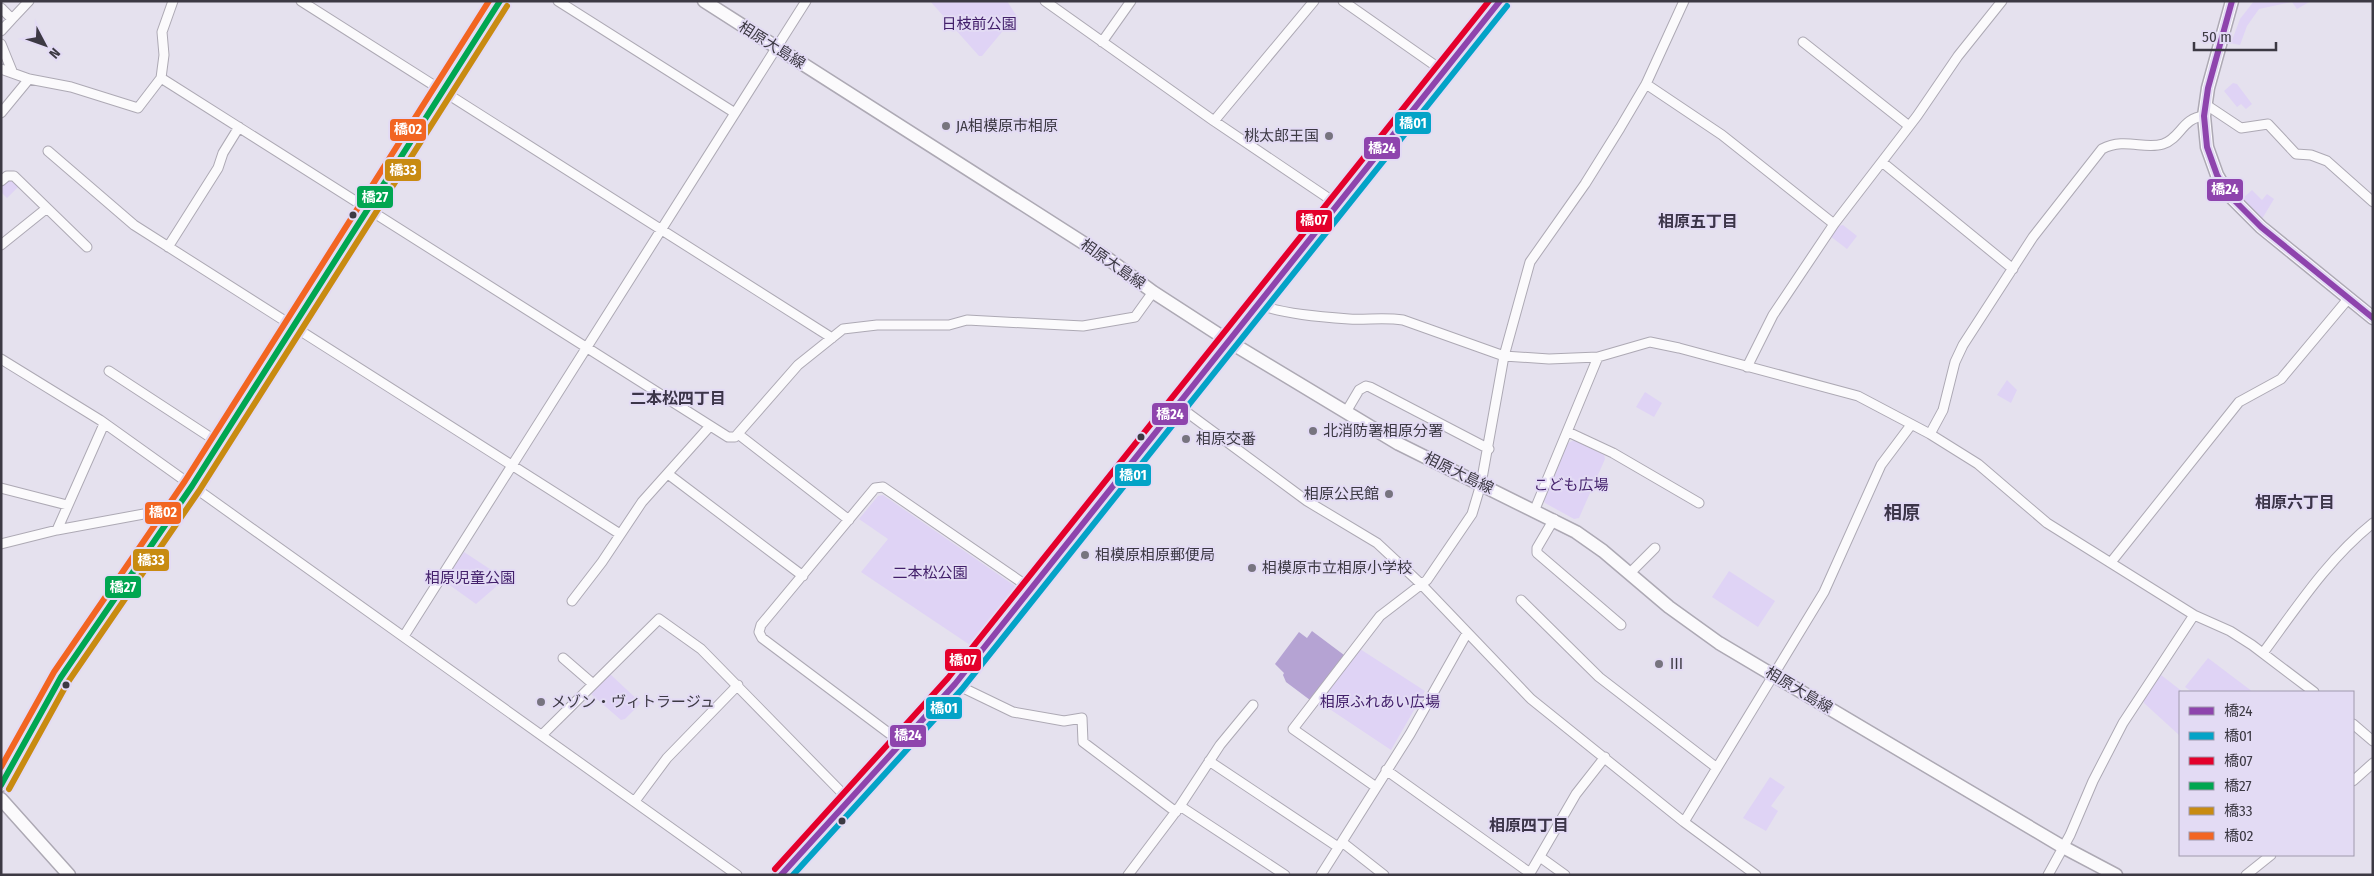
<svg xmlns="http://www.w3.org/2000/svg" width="2374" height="876" font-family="'Fira Sans Condensed','Noto Sans JP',sans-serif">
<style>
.green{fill:#dfd3f5}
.water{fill:#b5a3d3}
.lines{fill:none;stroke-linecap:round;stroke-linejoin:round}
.street-casing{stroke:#ada9b4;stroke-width:11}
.secondary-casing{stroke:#ada9b4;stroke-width:15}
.highway-casing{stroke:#ada9b4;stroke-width:18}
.street{stroke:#fbfafc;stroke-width:9}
.secondary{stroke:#fbfafc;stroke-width:12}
.highway{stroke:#fbfafc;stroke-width:15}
.bus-1-casing{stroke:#e3dbf4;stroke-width:10}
.bus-2-casing{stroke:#e3dbf4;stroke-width:10}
.bus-3-casing{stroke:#e3dbf4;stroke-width:10}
.bus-4-casing{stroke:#e3dbf4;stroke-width:10}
.bus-5-casing{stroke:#e3dbf4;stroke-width:10}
.bus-6-casing{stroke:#e3dbf4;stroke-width:10}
.bus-1{stroke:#8e44ad;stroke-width:6}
.bus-2{stroke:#03a3c7;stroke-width:6}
.bus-3{stroke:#e4002b;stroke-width:6}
.bus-4{stroke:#00a651;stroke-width:6}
.bus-5{stroke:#c88b11;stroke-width:6}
.bus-6{stroke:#f26522;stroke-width:6}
.poi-dot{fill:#77747f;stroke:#e3dbf4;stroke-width:2}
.bus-dot{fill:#3c3943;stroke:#e3dbf4;stroke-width:2}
.labels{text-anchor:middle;stroke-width:4;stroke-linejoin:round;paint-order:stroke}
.park-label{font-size:15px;fill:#43206b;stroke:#e3dbf4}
.street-label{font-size:15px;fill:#3c3943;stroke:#e3dbf4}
.poi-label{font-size:15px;fill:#3c3943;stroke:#e3dbf4;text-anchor:start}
.neighbourhood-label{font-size:16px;font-weight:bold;fill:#3c3549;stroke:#e3dbf4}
.quarter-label{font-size:18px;font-weight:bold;fill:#3c3549;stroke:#e3dbf4}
.line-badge{stroke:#e3dbf4;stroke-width:2}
.badge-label{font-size:14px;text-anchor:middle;font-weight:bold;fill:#fff}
</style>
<rect width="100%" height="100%" fill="#e5e1ee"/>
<path class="green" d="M 930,1 L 1007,1 L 1016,15 L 982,56 L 979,56 Z
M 2254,1 L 2311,1 L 2297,9 L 2292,2 L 2259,9 L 2247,26 L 2240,45 L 2231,43 L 2240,19 Z
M 2233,83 L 2237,84 L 2252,104 L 2246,109 L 2241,104 L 2237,107 L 2224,91 Z
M 13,180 L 19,186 L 7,198 L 1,192 L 1,186 L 6,181 Z
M 2252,190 L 2262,200 L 2267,194 L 2274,199 L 2262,219 L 2242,199 Z
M 1843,225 L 1857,236 L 1847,249 L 1830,236 L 1838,226 Z
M 2007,380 L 2017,390 L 2011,403 L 1997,395 Z
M 1645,392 L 1662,403 L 1654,417 L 1636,407 Z
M 1574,440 L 1604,455 L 1605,459 L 1579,518 L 1574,519 L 1545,503 L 1543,498 L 1568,443 Z
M 883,495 L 1015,586 L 1016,592 L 973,647 L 861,572 L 888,539 L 859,519 L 878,496 Z
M 464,552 L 505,579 L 476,604 L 444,581 Z
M 1729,571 L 1775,601 L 1758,627 L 1712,597 Z
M 1360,649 L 1425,691 L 1391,750 L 1319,702 Z
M 2208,658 L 2253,692 L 2192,692 L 2185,687 Z
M 610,674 L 641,703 L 625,719 L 621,720 L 591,694 Z
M 2161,675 L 2183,692 L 2180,692 L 2179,735 L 2144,703 L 2143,698 Z
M 1770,777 L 1785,787 L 1771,806 L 1778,811 L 1766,831 L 1743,818 Z"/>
<path class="water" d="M 1312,631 L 1344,655 L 1310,700 L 1286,682 L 1283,675 L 1284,673 L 1275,664 L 1299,632 L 1307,638 Z"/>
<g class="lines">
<defs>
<path id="street" d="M 301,1 L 832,338
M 558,1 L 735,113
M 1045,1 L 1214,121 L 1337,204
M 1343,1 L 1443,71
M 1,8 L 12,19 L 29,1
M 1,31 L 12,19
M 1102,42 L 1131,1
M 1803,42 L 1909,126
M 1,44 L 12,71
M 1,69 L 29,79 L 71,87 L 138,108 L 161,78 L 164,55 L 162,32 L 173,1
M 161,78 L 728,437 L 735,437 L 798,365 L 843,329 L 877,325 L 949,325 L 967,320 L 1083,326 L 1135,317 L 1153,292
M 1646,84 L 1722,135 L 1834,224
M 2205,104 L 2241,128 L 2268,124 L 2296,154 L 2311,155 L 2327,161 L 2373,202
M 1,113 L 29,79
M 1214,121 L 1314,1
M 48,151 L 134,225 L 620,534
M 1882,162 L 2013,269
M 1,181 L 7,176 L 14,176 L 87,247
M 1,245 L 47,208
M 168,247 L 218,168 L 223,153 L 239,127
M 1258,304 C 1282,314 1322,317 1349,319 C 1367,320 1384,317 1403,320 L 1504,356 L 1549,359 L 1598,357 L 1650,342 L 1679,348 L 1858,396 L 1930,434 L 1978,464 L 2047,523 L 2194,615 L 2230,631 L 2252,645 L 2314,692
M 1,359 L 100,420 L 737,875
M 1747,367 L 1773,315 L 1834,224 L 1917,116 L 1958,56 L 2002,1
M 109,371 L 219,443
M 1177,405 L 1307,501 L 1377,543 L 1421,584 L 1531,699 L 1684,822 L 1756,875
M 1346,412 L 1359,390 L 1366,386 L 1370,387 L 1489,449
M 1568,432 L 1613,453 L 1699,503
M 738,434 L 849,520
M 1930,434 L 1943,410 L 1955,362 L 1963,345 L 2033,237 L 2102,149 C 2125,137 2144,150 2163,144 C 2181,138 2182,118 2204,116
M 668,474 L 803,576
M 1,488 L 67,505
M 1535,509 L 1598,357
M 1554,519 L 1537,548 L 1537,553 L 1621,625
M 57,530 L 104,424
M 1,544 L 57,530 L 176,508
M 2112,561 L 2239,402 L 2281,379 L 2348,299
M 1630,573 L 1655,548
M 1521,600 L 1599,677 L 1717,768
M 572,601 L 602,562 L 642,502 L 710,426
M 404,636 L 806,1
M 2263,653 C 2297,607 2328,559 2373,523
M 563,658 L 593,684
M 955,684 L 1013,712 L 1064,721 L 1082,718 L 1083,742 L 1176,812
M 2353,724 L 2373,741
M 542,735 L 659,619 L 701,649 L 849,800
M 902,743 L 762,638 L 759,632 L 761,625 L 875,488 L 883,487 L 1030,588
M 1209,761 L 1338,847
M 1386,770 L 1530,873
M 2353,781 L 2373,763
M 1376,787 L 1293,729 L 1380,616 L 1427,580 L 1472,514 L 1481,484 L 1504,356 L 1530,262 L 1585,184 L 1620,128 L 1646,84 L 1684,1
M 635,801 L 667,758 L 738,685
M 1180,806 L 1285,875
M 1684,822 L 1824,592 L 1881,465 L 1911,425
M 1342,842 L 1384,875
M 1540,857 L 1565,875
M 1128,875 L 1180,806 L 1220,745 L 1253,705
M 1321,875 L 1410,734 L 1467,633
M 1529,875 L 1576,794 L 1605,757
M 2048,875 L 2070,835 L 2093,781 L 2123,723 L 2194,615
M 2246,875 L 2271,855"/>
<path id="secondary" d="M 704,1 L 1107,258 L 1153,292 L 1238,347 L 1399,444 L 1576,532 L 1603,551 L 1669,607 L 1719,643 L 2063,847 L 2116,875
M 2232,1 L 2208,88 L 2204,116 L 2207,147 L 2217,175 L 2228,194 L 2261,227 L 2373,318
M 1,785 L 61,677 L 192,486 L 500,1
M 1,799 L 69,875"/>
<path id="highway" d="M 781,875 L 955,684 L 1500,1"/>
</defs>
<use href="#street" class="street-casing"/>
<use href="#secondary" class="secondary-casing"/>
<use href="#highway" class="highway-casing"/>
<use href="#street" class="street"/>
<use href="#secondary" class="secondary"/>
<use href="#highway" class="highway"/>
<defs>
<path id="bus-1" d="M 2232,1 L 2208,88 L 2204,116 L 2207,147 L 2217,175 L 2228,194 L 2261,227 L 2373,318
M 781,875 L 955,684 L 1500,1"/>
<path id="bus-2" d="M 793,875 L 962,689 L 1507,6"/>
<path id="bus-3" d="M 775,869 L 948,678 L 1489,1"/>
<path id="bus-4" d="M 1,785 L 61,677 L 192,486 L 500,1"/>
<path id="bus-5" d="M 9,789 L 68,682 L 199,491 L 507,6"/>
<path id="bus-6" d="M 1,767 L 54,672 L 185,481 L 489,1"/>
</defs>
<use href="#bus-1" class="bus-1-casing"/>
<use href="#bus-2" class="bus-2-casing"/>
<use href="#bus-3" class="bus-3-casing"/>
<use href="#bus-4" class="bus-4-casing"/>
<use href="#bus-5" class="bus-5-casing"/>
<use href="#bus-6" class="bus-6-casing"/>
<use href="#bus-1" class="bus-1"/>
<use href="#bus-2" class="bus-2"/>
<use href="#bus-3" class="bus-3"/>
<use href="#bus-4" class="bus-4"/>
<use href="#bus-5" class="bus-5"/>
<use href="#bus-6" class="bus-6"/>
</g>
<g class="poi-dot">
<circle cx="946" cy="126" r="5"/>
<circle cx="1329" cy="136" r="5"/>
<circle cx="1313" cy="431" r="5"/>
<circle cx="1186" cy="439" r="5"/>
<circle cx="1389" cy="494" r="5"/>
<circle cx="1085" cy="555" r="5"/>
<circle cx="1252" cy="568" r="5"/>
<circle cx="1659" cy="664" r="5"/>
<circle cx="541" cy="702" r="5"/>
</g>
<g class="bus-dot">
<circle cx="353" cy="215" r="4.5"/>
<circle cx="1141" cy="437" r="4.5"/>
<circle cx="66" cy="685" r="4.5"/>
<circle cx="842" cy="821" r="4.5"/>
</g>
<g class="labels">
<g class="park-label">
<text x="979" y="29">日枝前公園</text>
<text x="1571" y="490">こども広場</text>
<text x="930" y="578">二本松公園</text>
<text x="470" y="583">相原児童公園</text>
<text x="1380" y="707">相原ふれあい広場</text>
</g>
<g class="street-label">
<text transform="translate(772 45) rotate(32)" y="5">相原大島線</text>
<text transform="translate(1113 264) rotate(35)" y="5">相原大島線</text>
<text transform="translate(1459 473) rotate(26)" y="5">相原大島線</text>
<text transform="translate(1799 690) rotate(31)" y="5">相原大島線</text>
</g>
<g class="poi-label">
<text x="956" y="131">JA相模原市相原</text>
<text x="1319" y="141" text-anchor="end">桃太郎王国</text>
<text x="1323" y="436">北消防署相原分署</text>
<text x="1196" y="444">相原交番</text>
<text x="1379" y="499" text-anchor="end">相原公民館</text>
<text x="1095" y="560">相模原相原郵便局</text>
<text x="1262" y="573">相模原市立相原小学校</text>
<text x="1669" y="669">Ⅲ</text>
<text x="551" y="707">メゾン・ヴィトラージュ</text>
</g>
<g class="neighbourhood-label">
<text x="1698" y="227">相原五丁目</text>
<text x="678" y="404">二本松四丁目</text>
<text x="2295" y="508">相原六丁目</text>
<text x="1529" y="831">相原四丁目</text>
</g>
<g class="quarter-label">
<text x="1902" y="519">相原</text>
</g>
</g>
<g class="line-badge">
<rect x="1394" y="111" width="38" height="24" rx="5" fill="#03a3c7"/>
<rect x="389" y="118" width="38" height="24" rx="5" fill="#f26522"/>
<rect x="1363" y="136" width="38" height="24" rx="5" fill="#8e44ad"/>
<rect x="384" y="158" width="38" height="24" rx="5" fill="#c88b11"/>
<rect x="2206" y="178" width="38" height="24" rx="5" fill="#8e44ad"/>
<rect x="356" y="185" width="38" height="24" rx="5" fill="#00a651"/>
<rect x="1295" y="209" width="38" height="24" rx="5" fill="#e4002b"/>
<rect x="1151" y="402" width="38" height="24" rx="5" fill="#8e44ad"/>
<rect x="1114" y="463" width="38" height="24" rx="5" fill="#03a3c7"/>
<rect x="144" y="501" width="38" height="24" rx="5" fill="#f26522"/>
<rect x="132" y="548" width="38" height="24" rx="5" fill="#c88b11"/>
<rect x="104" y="575" width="38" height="24" rx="5" fill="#00a651"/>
<rect x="944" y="648" width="38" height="24" rx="5" fill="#e4002b"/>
<rect x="925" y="696" width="38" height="24" rx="5" fill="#03a3c7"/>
<rect x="889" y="724" width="38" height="24" rx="5" fill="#8e44ad"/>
</g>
<g class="badge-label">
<text x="1413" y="128">橋01</text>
<text x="408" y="134">橋02</text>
<text x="1382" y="153">橋24</text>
<text x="403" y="175">橋33</text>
<text x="2225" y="194">橋24</text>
<text x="375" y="202">橋27</text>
<text x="1314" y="225">橋07</text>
<text x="1170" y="419">橋24</text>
<text x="1133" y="480">橋01</text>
<text x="163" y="517">橋02</text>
<text x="151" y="565">橋33</text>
<text x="123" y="592">橋27</text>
<text x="963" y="665">橋07</text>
<text x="944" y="713">橋01</text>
<text x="908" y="740">橋24</text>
</g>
<rect width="2374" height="876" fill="none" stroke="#3c3943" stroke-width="5"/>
<rect x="2179" y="691" width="175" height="165" fill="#e3dbf4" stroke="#a09aad"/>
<rect x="2189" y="707" width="25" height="8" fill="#8e44ad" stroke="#a09aad"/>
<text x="2224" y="716" font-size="15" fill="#3c3943">橋24</text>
<rect x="2189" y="732" width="25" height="8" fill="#03a3c7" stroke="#a09aad"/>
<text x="2224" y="741" font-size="15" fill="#3c3943">橋01</text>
<rect x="2189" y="757" width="25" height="8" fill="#e4002b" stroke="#a09aad"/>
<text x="2224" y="766" font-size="15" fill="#3c3943">橋07</text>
<rect x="2189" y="782" width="25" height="8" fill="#00a651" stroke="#a09aad"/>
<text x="2224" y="791" font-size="15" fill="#3c3943">橋27</text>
<rect x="2189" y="807" width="25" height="8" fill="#c88b11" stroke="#a09aad"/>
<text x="2224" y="816" font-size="15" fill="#3c3943">橋33</text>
<rect x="2189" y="832" width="25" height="8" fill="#f26522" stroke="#a09aad"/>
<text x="2224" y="841" font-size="15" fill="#3c3943">橋02</text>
<g transform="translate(45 45) rotate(131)" stroke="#e3dbf4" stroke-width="4" paint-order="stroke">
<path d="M0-4L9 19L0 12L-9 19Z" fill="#3c3943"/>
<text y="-8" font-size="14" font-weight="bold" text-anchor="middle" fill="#3c3943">N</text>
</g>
<path d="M2194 42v8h82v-8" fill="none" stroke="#3c3943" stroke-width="2.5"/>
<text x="2202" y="42" font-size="15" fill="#3c3943" stroke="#e3dbf4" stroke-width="4" paint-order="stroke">50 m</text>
</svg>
